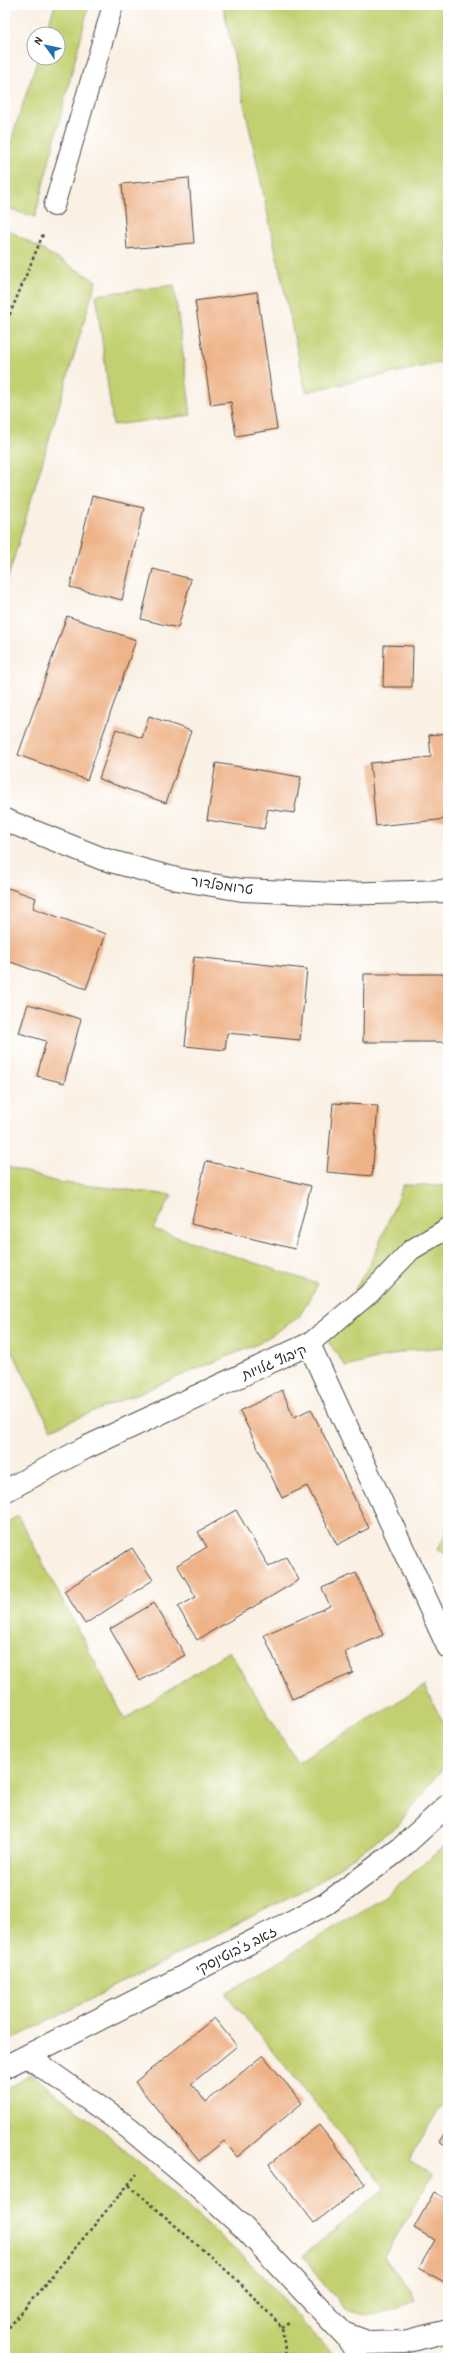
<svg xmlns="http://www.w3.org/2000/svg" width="453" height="2363" font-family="'Patrick Hand','Playpen Sans Hebrew',sans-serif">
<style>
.green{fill:#c2d071;stroke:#767e4e}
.building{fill:#eeb287}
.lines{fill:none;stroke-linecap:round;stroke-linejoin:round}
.service-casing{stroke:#4a4947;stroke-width:22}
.minor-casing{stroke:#4a4947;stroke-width:24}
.path{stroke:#4a4947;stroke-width:2.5;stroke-dasharray:3 3;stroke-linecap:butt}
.service{stroke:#fff;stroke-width:20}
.minor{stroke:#fff;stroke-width:22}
.labels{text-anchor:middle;stroke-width:4;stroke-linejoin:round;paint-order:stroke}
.street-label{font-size:14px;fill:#2b2b2b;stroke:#fff}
</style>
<rect width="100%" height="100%" fill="#fff"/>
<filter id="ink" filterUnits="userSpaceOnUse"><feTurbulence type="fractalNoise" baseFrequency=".025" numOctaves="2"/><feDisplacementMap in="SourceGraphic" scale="8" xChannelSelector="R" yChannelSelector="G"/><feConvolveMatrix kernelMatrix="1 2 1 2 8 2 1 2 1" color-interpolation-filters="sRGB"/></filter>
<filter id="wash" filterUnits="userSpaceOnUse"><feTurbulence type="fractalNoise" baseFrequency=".012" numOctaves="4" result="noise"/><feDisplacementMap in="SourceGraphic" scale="16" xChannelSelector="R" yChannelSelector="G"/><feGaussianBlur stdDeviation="0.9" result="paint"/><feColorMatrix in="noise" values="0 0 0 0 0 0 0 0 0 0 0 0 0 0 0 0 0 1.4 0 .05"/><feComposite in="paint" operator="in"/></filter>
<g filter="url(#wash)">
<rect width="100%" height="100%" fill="#faf0e3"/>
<path class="green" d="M 55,5 L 89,5 L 35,217 L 5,208 L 5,167 L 14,131 L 38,58 L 58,58 L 58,34 L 45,34 Z
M 223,5 L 448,5 L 448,361 L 306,392 Z
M 5,228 L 96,281 L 5,588 Z
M 174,285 L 191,415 L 113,425 L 96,295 Z
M 5,1166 L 57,1182 L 172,1195 L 153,1229 L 318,1284 L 299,1317 L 258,1344 L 51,1429 L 5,1337 Z
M 403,1185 L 448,1186 L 448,1347 L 410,1350 L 346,1367 L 327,1340 L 374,1256 Z
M 18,1516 L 125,1719 L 229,1651 L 297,1762 L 424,1686 L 448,1732 L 448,1761 L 398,1825 L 317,1883 L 5,2043 L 5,1523 Z
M 448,1530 L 448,1555 L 437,1550 Z
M 448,1843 L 448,2093 L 409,2160 L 432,2175 L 384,2257 L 416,2299 C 395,2311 370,2322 346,2309 C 339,2305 310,2265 303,2256 L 385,2188 L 226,1994 L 381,1899 Z
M 31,2074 L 107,2134 L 256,2269 L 335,2358 L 5,2358 L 5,2091 Z"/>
<g id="blocks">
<path class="building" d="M 189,178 L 194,243 L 127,249 L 122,184 Z
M 257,292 L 277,429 L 236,436 L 231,402 L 211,405 L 195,301 Z
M 92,496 L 144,508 L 122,600 L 70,587 Z
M 153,569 L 191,579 L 178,628 L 141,619 Z
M 67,616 L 136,640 L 87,780 L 18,755 Z
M 384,645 L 413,646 L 412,687 L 383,687 Z
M 149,716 L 191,731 L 166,803 L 99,779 L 116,729 L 142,738 Z
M 448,733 L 448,819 L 376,826 L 370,763 L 431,757 L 429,735 Z
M 216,763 L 301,777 L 294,813 L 268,809 L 264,829 L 207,820 Z
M 5,887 L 36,898 L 33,908 L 106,934 L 86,989 L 5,960 Z
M 194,957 L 307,969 L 300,1040 L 227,1033 L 225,1050 L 185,1046 Z
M 364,974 L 448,974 L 448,1042 L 363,1042 Z
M 28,1004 L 81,1019 L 64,1083 L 37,1076 L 46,1041 L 19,1033 Z
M 333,1103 L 378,1106 L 372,1176 L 327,1172 Z
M 206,1161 L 311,1186 L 295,1249 L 191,1224 Z
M 282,1390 L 294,1417 L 311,1409 L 369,1528 L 337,1545 L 307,1486 L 282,1498 L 240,1411 Z
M 236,1510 L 269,1567 L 286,1557 L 299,1580 L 197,1640 L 178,1607 L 196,1597 L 177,1565 L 207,1547 L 198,1532 Z
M 132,1548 L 153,1580 L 85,1624 L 64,1591 Z
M 356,1573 L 383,1635 L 345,1652 L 353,1673 L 292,1699 L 264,1635 L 330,1606 L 322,1588 Z
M 154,1603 L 185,1655 L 140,1681 L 110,1629 Z
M 214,2018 L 237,2046 L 191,2084 L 206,2102 L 263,2055 L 302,2103 L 237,2157 L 224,2141 L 199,2161 L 135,2082 Z
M 319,2125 L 365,2184 L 314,2223 L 269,2164 Z
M 448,2127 L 448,2148 L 439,2142 Z
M 434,2192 L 448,2200 L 448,2284 L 419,2268 L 435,2240 L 414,2228 Z"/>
</g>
</g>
<g filter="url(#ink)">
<use href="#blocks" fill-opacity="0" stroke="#4a4947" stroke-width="1"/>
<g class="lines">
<defs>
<path id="service" d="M 54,206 L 113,5
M 309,1344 L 370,1293 L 411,1250 L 448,1228
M 343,2333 L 359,2358"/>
<path id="minor" d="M 5,820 L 103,859 L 177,879 L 242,890 L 337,894 L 448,891
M 5,1491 L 85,1448 L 309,1344 L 448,1647
M 27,2056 L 129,2128 L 192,2181 L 244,2228 L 343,2333 L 370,2343 L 404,2342 L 448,2331
M 5,2067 L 326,1904 L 400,1849 L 448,1805"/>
</defs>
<use href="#service" class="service-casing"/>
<use href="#minor" class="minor-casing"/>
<path class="path" d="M 5,326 L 44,232
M 129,2185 L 236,2279 L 282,2327 L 286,2358
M 282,2327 L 292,2321
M 5,2332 L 137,2174"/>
<use href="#service" class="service"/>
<use href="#minor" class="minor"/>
</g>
</g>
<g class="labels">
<g class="street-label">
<text transform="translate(222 885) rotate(8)" y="5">טרומפלדור</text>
<text transform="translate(274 1362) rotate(-23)" y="5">קיבוץ גלויות</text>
<text transform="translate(236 1950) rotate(-27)" y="5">זאב ז'בוטינסקי</text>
</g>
</g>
<rect width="453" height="2363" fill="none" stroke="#fff" stroke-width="20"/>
<g transform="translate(46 46) rotate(303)"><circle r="19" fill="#ffffff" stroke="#aaaaaa"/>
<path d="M0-3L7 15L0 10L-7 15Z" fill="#1f6fb2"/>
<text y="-6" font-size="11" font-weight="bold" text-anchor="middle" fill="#2b2b2b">N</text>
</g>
</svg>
